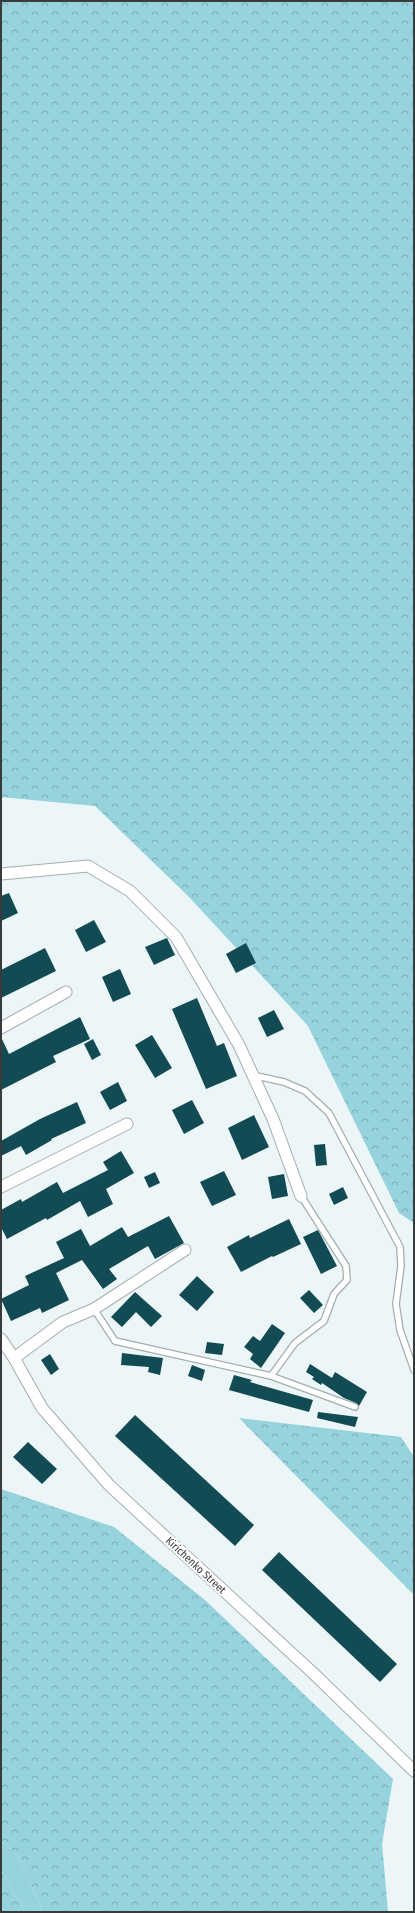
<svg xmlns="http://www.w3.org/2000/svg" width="415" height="1913" font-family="'Fira Sans Condensed',sans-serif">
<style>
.green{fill:#96d3dc}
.forest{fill:url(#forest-crowns)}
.building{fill:#124b53}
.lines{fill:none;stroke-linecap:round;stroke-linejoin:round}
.lane-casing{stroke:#a5aeaf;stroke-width:8}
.street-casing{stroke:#a5aeaf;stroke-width:13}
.lane{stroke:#fff;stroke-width:5.5}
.street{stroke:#fff;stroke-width:11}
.labels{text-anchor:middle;stroke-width:4;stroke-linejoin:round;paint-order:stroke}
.street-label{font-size:11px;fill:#373b3b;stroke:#fff}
</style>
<defs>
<pattern id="forest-crowns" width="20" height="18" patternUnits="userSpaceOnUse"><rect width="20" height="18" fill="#96d3dc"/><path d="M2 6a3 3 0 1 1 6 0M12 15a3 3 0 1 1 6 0" fill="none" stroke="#7bacb4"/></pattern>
</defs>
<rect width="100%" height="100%" fill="#ecf5f7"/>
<path class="green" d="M 1,1840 L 20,1859 L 43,1912 L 25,1912 L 1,1871 Z"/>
<path class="forest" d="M 1,1 L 414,1 L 414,1223 L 399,1213 L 308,1026 L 190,898 L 95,806 L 1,797 Z
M 239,1418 L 401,1437 L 414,1457 L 414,1595 Z
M 1,1489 L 114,1527 L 205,1600 L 393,1779 L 382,1844 L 388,1912 L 43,1912 L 20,1859 L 1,1840 Z
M 1,1871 L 25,1912 L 1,1912 Z"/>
<path class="building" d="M 9,893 L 18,913 L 1,921 L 1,896 Z
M 94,920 L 106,942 L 86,952 L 75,930 Z
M 167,938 L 175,955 L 154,965 L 145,947 Z
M 246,943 L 256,963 L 236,973 L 226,954 Z
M 45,948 L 56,971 L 1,998 L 1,970 Z
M 120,969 L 131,994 L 113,1002 L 102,977 Z
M 197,998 L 217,1046 L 224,1043 L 237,1076 L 206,1089 L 172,1009 Z
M 274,1010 L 284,1029 L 267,1037 L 258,1018 Z
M 80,1017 L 90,1039 L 53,1056 L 56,1062 L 1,1090 L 1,1037 L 9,1054 Z
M 152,1035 L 172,1068 L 155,1078 L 135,1045 Z
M 93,1039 L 101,1055 L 92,1060 L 84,1044 Z
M 118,1082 L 127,1101 L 110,1110 L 100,1092 Z
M 192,1100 L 204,1123 L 184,1134 L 172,1110 Z
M 77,1102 L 86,1123 L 51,1139 L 52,1140 L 26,1155 L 21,1146 L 1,1156 L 1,1141 L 40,1119 Z
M 254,1115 L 269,1147 L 242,1160 L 228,1128 Z
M 325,1144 L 327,1165 L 316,1166 L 314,1145 Z
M 121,1151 L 134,1173 L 106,1189 L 113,1204 L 88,1217 L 80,1201 L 47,1220 L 46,1218 L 7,1239 L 1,1227 L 1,1210 L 21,1199 L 22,1202 L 57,1182 L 63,1193 L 108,1170 L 103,1162 Z
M 224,1171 L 236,1195 L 212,1206 L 200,1182 Z
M 155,1172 L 160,1183 L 149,1188 L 144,1177 Z
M 284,1174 L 288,1196 L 272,1199 L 268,1177 Z
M 343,1187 L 348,1198 L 334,1205 L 329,1194 Z
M 169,1216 L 184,1243 L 155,1259 L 148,1246 L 109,1269 L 117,1279 L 103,1289 L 82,1260 L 56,1273 L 69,1300 L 42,1313 L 40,1308 L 11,1321 L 1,1299 L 29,1285 L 25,1276 L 64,1258 L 56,1242 L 81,1229 L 90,1246 L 122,1227 L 128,1237 Z
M 289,1219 L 301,1244 L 273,1257 L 272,1256 L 241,1272 L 227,1247 L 249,1235 L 250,1238 Z
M 318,1230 L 337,1266 L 321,1274 L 303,1237 Z
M 197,1276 L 214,1292 L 197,1311 L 179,1295 Z
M 309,1290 L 323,1305 L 314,1313 L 300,1298 Z
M 135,1292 L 162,1316 L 151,1327 L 136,1312 L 122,1327 L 111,1317 Z
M 272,1324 L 285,1333 L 261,1368 L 250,1359 L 253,1354 L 244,1347 L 253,1336 L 260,1341 Z
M 207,1342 L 224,1344 L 222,1355 L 205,1353 Z
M 122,1353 L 163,1358 L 160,1375 L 148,1372 L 149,1367 L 121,1365 Z
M 50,1354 L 59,1369 L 51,1375 L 41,1360 Z
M 310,1364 L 332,1378 L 335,1372 L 367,1392 L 359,1406 L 356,1403 L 344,1398 L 322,1383 L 321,1385 L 312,1379 L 314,1377 L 306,1372 Z
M 192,1365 L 205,1370 L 202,1381 L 188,1376 Z
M 234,1375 L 252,1380 L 250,1382 L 313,1400 L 309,1412 L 229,1390 Z
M 318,1412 L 358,1417 L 355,1427 L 317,1418 Z
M 135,1415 L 254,1525 L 235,1546 L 115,1436 Z
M 28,1442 L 57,1469 L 42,1484 L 13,1457 Z
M 279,1552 L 397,1664 L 380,1682 L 262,1570 Z"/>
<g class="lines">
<defs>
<path id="lane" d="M 252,1075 L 284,1082 L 305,1091 L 329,1113 L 400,1247 L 401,1266 L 396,1304 L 400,1330 L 414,1370
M 94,1309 L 115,1341 L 271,1376 L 355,1407
M 271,1376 L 295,1343 L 324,1321 L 334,1294 L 347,1280 L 346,1266 L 301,1196"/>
<path id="street" d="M 1,874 L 88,866 L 130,891 L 176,937 L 239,1045 L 273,1119 L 301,1196
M 1,1028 L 66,992
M 1,1187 L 127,1124
M 1,1339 L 14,1358 L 42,1408 L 109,1485 L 313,1673 L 414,1771
M 14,1358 L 63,1322 L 94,1309 L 185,1250"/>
</defs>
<use href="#lane" class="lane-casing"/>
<use href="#street" class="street-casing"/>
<use href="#lane" class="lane"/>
<use href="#street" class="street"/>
</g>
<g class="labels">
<g class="street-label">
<text transform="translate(196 1565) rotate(43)" y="4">Kirichenko Street</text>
</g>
</g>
<rect width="415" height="1913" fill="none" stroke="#373b3b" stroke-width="4"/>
</svg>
